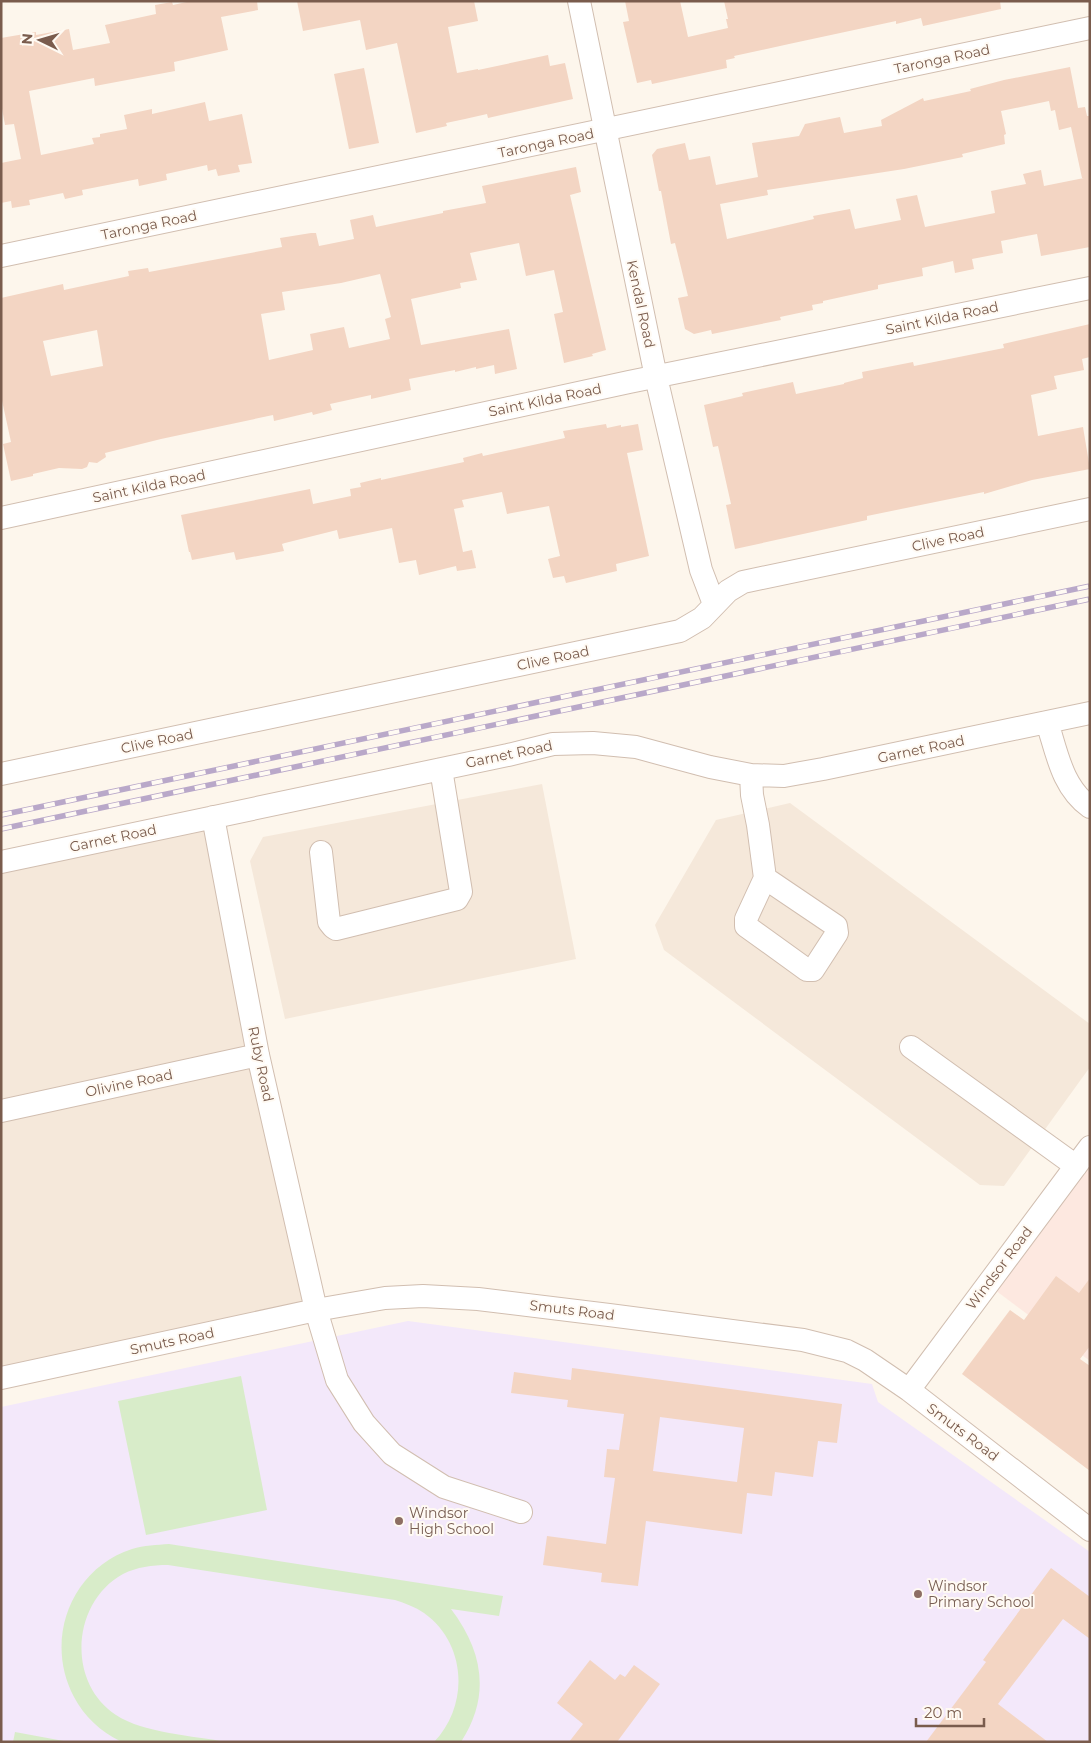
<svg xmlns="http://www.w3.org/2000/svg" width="1091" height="1743" font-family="Montserrat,sans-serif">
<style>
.residential{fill:#f5e8da}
.commercial{fill:#fde8e0}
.education{fill:#f3e8fa}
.green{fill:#d8ecc9}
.building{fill:#f3d5c3;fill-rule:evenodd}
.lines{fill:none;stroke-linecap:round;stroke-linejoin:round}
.minor-casing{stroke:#d1beb0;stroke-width:24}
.minor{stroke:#fff;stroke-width:22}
.rail-casing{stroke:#b9a8c9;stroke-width:5.5}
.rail{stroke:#fffaf3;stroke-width:4;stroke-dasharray:11;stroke-linecap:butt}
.education-dot{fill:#8d6e63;stroke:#fffaf3;stroke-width:2}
.labels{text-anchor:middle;stroke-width:4;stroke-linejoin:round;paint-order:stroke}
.street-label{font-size:14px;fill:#7a5c4d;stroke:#fffaf3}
.education-label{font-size:14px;fill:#785e54;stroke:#fffaf3;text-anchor:start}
</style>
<rect width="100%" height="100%" fill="#fdf6ec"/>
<path class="residential" d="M 542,784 L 576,959 L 285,1019 L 250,861 L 263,837 Z
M 790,803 L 1090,1024 L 1090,1067 L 1004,1186 L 980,1185 L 664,950 L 655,925 L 716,820 Z
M 213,817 L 316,1310 L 1,1378 L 1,862 Z"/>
<path class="commercial" d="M 1090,1147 L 1090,1361 L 987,1284 Z"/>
<path class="education" d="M 408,1321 L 872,1384 L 878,1402 L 1090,1552 L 1090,1742 L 1,1742 L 1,1407 Z"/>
<path class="green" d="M 241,1376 L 267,1510 L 146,1535 L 118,1401 Z
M 169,1544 L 503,1596 L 499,1616 L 451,1609 C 483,1651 491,1696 461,1742 L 434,1742 C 470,1704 466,1643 424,1613 C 415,1607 405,1603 395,1600 L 168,1565 C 152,1565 137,1567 123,1574 C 72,1602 66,1682 116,1715 C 143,1733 194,1736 227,1742 C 200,1742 173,1742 147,1742 C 139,1742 128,1743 120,1741 C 101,1732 84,1716 74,1697 C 44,1641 70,1569 132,1549 C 144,1545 157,1545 169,1544 Z
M 15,1732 L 69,1742 L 13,1742 Z"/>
<path class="building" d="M 191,1 L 257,1 L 258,10 L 221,17 L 228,50 L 174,62 L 175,71 L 95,86 L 94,78 L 29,91 L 41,155 L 94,144 L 92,138 L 100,137 L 100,134 L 127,129 L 124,115 L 152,109 L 152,114 L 205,102 L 209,121 L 242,114 L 252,163 L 238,165 L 240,172 L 218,176 L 216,169 L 208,171 L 207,165 L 166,174 L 167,180 L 139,186 L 138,179 L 82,190 L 83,195 L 65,199 L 63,193 L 29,200 L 30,205 L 12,208 L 11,201 L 1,203 L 1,163 L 21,159 L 14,124 L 5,125 L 1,103 L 1,38 L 36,32 L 36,35 L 69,29 L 73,50 L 110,43 L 105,25 L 156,14 L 155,5 L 172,2 L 173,5 Z
M 297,1 L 474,1 L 478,21 L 448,27 L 457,73 L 478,69 L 478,70 L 548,55 L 550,66 L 565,63 L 573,99 L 488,118 L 487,114 L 465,119 L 446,123 L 447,126 L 416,133 L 397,43 L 366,50 L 360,20 L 303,31 Z
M 625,1 L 680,1 L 688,37 L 728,28 L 726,19 L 728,19 L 724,1 L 1000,1 L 1001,9 L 923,26 L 921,18 L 896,24 L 896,21 L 789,44 L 734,56 L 735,58 L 726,60 L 727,68 L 652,84 L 651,80 L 637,83 L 623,22 L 629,21 Z
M 1070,67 L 1078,108 L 1085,107 L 1087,116 L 1090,116 L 1090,247 L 1041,256 L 1037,234 L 1001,241 L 1003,253 L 972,259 L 974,269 L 955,273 L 953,261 L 922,268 L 923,276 L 878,285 L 878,289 L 823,301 L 823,303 L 812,305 L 813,310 L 780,317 L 781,320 L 712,334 L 711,330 L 694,334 L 685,329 L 678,298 L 688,296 L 675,243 L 671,244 L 661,191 L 659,191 L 652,155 L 657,149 L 685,143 L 689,160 L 710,156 L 716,185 L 758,177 L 752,143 L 799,136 L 805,124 L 840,117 L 844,133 L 882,126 L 881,120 L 923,98 L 924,101 L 971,91 L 970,89 L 1004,80 ZM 1049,101 L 1051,111 L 1055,110 L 1059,130 L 1071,127 L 1082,178 L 1084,178 L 1044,186 L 1041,170 L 1023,174 L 1026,184 L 991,191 L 995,213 L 925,227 L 917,195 L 896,199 L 901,220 L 855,229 L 850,209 L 813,216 L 814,219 L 727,239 L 720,204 L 768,195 L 767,190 L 904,169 L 963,157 L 962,154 L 1005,144 L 1004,135 L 1006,134 L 1001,111 Z
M 364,68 L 379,143 L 349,149 L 334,74 Z
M 576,167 L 581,192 L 570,195 L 606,350 L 592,354 L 593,356 L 564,363 L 554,314 L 563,312 L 554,270 L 526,276 L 519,243 L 470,253 L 477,280 L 460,283 L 461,288 L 411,299 L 421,345 L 509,329 L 517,369 L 495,374 L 494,365 L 476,369 L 476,367 L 455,372 L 455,370 L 409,379 L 411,390 L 371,399 L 371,395 L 330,404 L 332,410 L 313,415 L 312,412 L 274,421 L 273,415 L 161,439 L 105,453 L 106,457 L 97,463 L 89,462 L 87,467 L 82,469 L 59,468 L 33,474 L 33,476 L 11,481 L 3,444 L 11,442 L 1,396 L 1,298 L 63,284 L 64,290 L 129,276 L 128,271 L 148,268 L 149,272 L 282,247 L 280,238 L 311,233 L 316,233 L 319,246 L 354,239 L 350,220 L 373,215 L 376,227 L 443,213 L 443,211 L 486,203 L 482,186 ZM 380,274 L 391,317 L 385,319 L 390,339 L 349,348 L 344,327 L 310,334 L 313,350 L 269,360 L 261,314 L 285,310 L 282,292 L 341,283 ZM 97,330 L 103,366 L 51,376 L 43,341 Z
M 1090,324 L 1090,357 L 1082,359 L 1084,370 L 1054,376 L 1057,389 L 1031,395 L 1038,436 L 1083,427 L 1090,469 L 1032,480 L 984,494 L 984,492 L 867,516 L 867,520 L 735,549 L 726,505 L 731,504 L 718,446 L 713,447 L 704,405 L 743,396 L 742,393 L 793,382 L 796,394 L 844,384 L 844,383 L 863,378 L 862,372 L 913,362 L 914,366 L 1004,348 L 1003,344 Z
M 606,424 L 607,428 L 621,425 L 621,427 L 638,424 L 643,450 L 627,453 L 649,556 L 616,564 L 617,571 L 566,583 L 564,576 L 553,578 L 548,559 L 560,556 L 549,506 L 507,514 L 502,492 L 462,500 L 464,507 L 454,509 L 463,552 L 472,550 L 476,568 L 457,571 L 456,566 L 419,575 L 416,560 L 399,563 L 392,528 L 339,539 L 337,530 L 285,543 L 282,544 L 284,551 L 236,560 L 234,552 L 192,560 L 190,552 L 189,552 L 181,515 L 310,489 L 313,504 L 351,496 L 350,489 L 361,487 L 360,483 L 381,478 L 381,480 L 464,462 L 463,458 L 482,453 L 483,456 L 565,438 L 563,431 Z
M 1056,1276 L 1079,1293 L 1090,1278 L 1090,1346 L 1080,1359 L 1090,1366 L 1090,1471 L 962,1374 L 1010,1310 L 1024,1320 Z
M 572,1368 L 842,1404 L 837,1443 L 818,1441 L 813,1477 L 775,1472 L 772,1496 L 747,1493 L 742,1534 L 646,1521 L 638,1586 L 601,1582 L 602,1573 L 543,1565 L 547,1536 L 606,1544 L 615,1478 L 604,1477 L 607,1449 L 619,1450 L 624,1414 L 567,1407 L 568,1400 L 511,1393 L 514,1372 L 571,1380 ZM 660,1417 L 744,1428 L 737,1482 L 653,1471 Z
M 1051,1568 L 1090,1597 L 1090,1639 L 1063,1619 L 998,1704 L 1048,1742 L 926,1742 L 986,1662 L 983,1660 Z
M 590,1660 L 615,1680 L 620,1674 L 625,1677 L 634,1665 L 660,1684 L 617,1742 L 569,1742 L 583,1724 L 557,1703 Z"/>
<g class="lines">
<defs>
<path id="minor" d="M 579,1 L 656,377 L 701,570 L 714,604
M 1,256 L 1090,28
M 1,518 L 629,382 L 1090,288
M 1047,722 C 1057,753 1062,787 1090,807
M 1,774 L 680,631 L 702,618 L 728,591 L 743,582 L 1090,509
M 751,775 L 752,795 L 758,825 L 765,878 L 746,919 L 746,926 L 807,970 L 813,970 L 837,933 L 836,926 L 765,878
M 213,817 L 258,1055 L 316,1310 L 337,1380 L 364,1423 L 392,1454 L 444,1487 L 521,1512
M 321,852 L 329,922 L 333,927 L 336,929 L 457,899 L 461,892 L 441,769
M 1,862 L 508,755 L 553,744 L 593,743 L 636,747 L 710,767 L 751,775 L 784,776 L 823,769 L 1090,713
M 911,1047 L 1076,1166
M 1,1111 L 258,1055
M 1,1378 L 316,1310 L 385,1298 L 423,1296 L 478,1299 L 609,1315 L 803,1340 L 847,1351 L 865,1360 L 909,1390 L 1090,1530
M 909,1390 L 1090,1147"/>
</defs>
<use href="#minor" class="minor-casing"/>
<use href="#minor" class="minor"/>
<defs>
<path id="rail" d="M 1,815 L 1090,586
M 1,829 L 1090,599"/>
</defs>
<use href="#rail" class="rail-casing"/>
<use href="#rail" class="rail"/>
</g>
<g class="education-dot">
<circle cx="399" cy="1521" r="5"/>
<circle cx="918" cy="1594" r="5"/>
</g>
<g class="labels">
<g class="street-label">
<text transform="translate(942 59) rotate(-12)" y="5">Taronga Road</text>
<text transform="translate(546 143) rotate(-12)" y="5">Taronga Road</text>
<text transform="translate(149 225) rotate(-12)" y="5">Taronga Road</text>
<text transform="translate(641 304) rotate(78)" y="5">Kendal Road</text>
<text transform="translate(942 318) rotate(-12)" y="5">Saint Kilda Road</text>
<text transform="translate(545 400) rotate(-12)" y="5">Saint Kilda Road</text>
<text transform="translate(149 486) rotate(-12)" y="5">Saint Kilda Road</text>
<text transform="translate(948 539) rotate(-12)" y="5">Clive Road</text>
<text transform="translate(553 658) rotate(-12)" y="5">Clive Road</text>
<text transform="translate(157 741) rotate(-12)" y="5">Clive Road</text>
<text transform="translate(921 749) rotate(-12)" y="5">Garnet Road</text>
<text transform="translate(509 754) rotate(-12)" y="5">Garnet Road</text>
<text transform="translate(113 838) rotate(-12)" y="5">Garnet Road</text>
<text transform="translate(261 1064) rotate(78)" y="5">Ruby Road</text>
<text transform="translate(129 1083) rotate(-12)" y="5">Olivine Road</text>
<text transform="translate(999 1268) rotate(-53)" y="5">Windsor Road</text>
<text transform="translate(572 1310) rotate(7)" y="5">Smuts Road</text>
<text transform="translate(172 1341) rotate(-12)" y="5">Smuts Road</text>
<text transform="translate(963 1432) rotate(37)" y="5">Smuts Road</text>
</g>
<g class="education-label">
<text x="409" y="1518">Windsor<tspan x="409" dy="16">High School</tspan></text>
<text x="928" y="1591">Windsor<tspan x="928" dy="16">Primary School</tspan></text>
</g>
</g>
<rect width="1091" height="1743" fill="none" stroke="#7a5c4d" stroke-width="5"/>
<g transform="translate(40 40) rotate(275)" stroke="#fffaf3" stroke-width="4" paint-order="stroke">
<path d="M0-4L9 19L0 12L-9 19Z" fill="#7a5c4d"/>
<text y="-8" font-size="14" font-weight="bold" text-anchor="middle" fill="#7a5c4d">N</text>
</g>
<path d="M916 1718v8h68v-8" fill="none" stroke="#7a5c4d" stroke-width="2.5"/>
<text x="924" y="1718" font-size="15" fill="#7a5c4d" stroke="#fffaf3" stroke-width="4" paint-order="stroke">20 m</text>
</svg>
